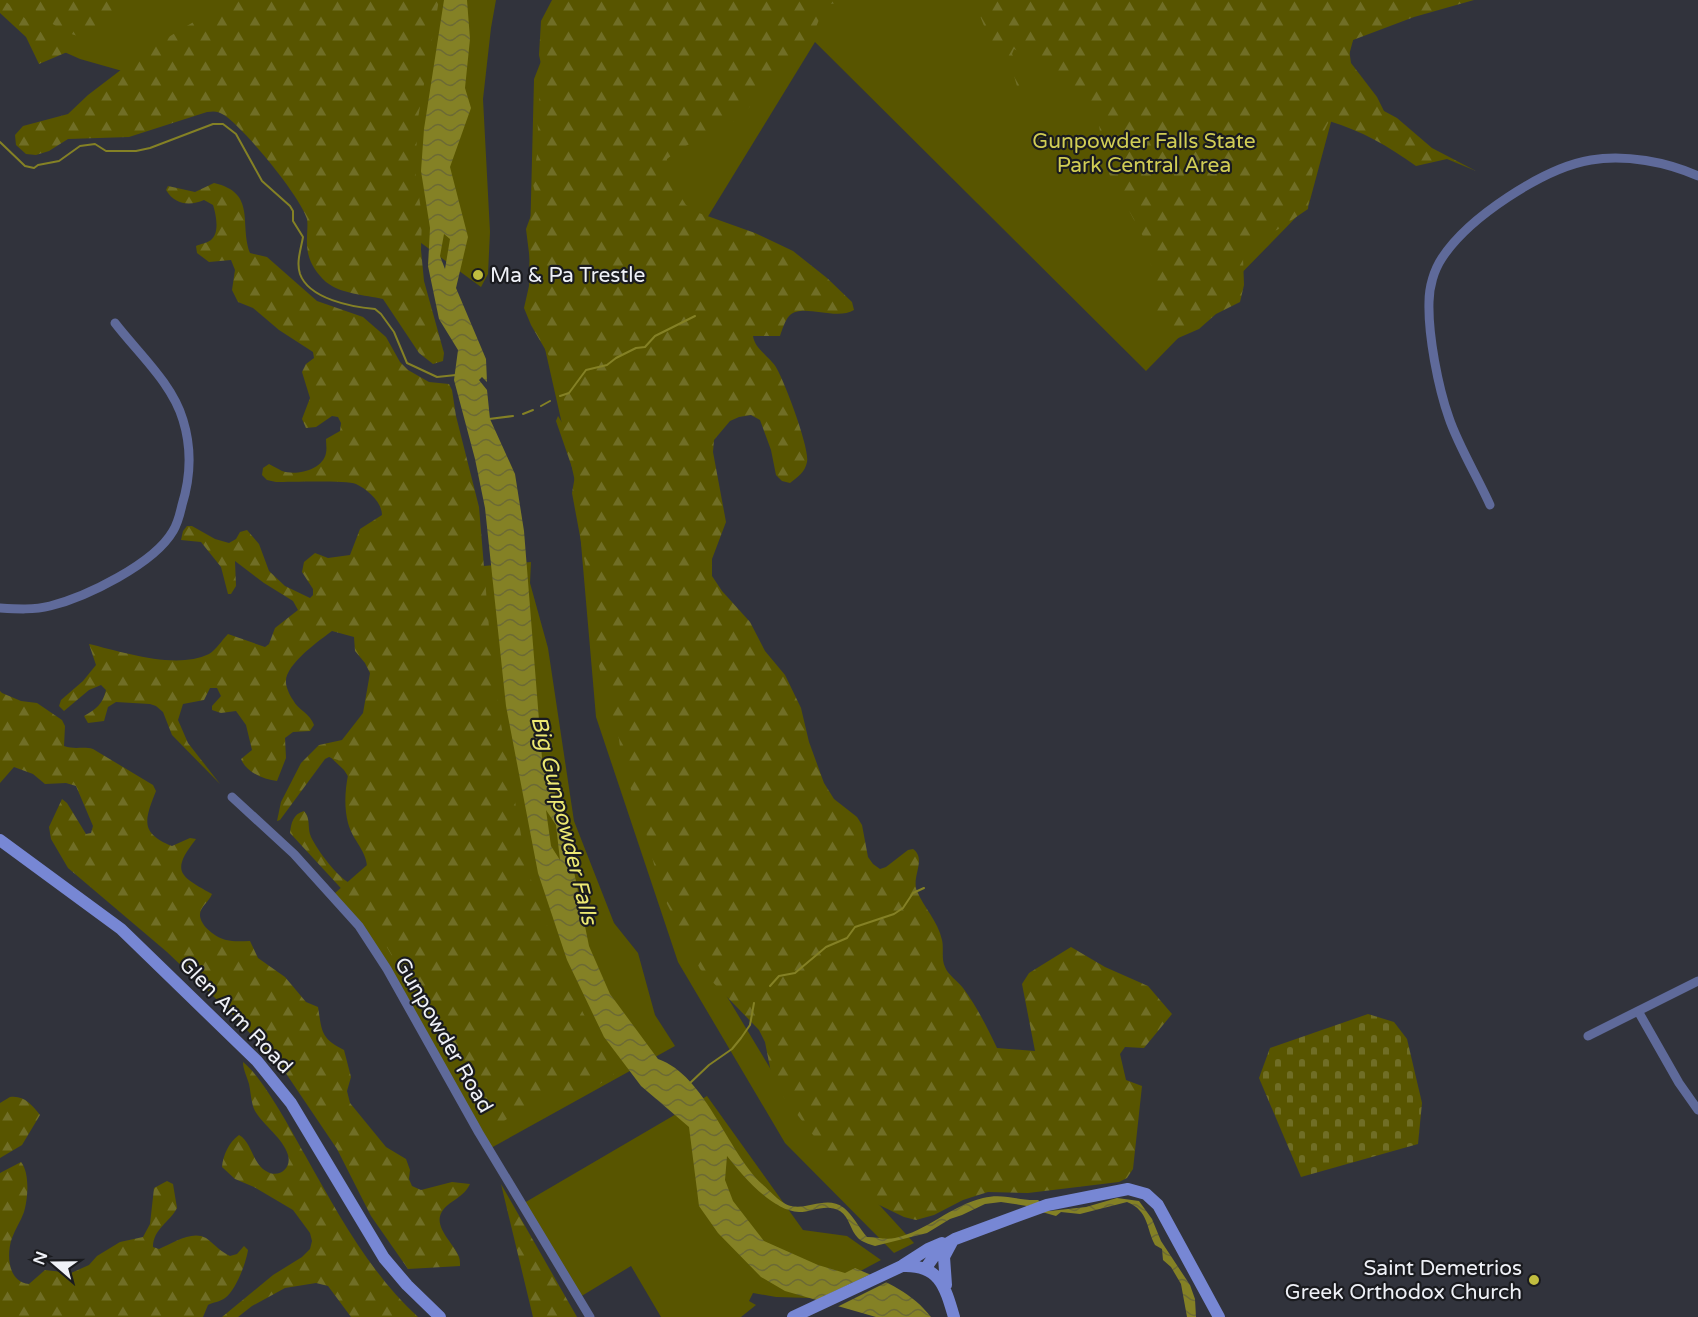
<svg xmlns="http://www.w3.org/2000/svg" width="1698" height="1317" font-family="'Varela Round',sans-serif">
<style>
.green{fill:#585500}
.forest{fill:url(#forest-firs)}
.cemetery{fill:url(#cemetery-stones)}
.water{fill:url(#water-waves);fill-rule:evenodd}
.pier{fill:#31333c}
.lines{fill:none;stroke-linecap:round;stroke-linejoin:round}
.stream{stroke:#848125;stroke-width:2}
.street{stroke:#5f6a9a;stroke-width:9}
.secondary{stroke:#7787d4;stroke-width:12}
.poi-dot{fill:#c1bd3f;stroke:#1a1b1f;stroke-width:2}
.labels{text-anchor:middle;stroke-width:4.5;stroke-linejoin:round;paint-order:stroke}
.park-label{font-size:21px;fill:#d1cd55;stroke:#1a1b1f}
.poi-label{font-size:21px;fill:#eff1f7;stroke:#1a1b1f;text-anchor:start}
.street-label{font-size:21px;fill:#eff1f7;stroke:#1a1b1f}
.water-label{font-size:22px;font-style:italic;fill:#ede973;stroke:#1a1b1f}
</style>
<defs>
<pattern id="forest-firs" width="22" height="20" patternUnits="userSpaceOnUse" patternTransform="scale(1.5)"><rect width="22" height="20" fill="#585500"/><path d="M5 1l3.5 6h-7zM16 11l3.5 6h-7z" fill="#706e26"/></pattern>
<pattern id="cemetery-stones" width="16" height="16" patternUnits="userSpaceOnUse" patternTransform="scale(1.5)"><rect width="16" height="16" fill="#585500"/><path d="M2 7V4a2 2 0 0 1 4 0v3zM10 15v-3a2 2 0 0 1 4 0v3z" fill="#706e26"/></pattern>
<pattern id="water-waves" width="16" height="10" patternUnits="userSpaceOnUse" patternTransform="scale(1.5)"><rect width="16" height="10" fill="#848125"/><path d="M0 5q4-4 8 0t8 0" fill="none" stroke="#6c6a34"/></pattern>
</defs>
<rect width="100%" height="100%" fill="#31333c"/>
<path class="green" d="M 0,0 L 496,0 L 491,28 L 483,99 L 490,232 L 488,274 L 481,287 L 228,101 L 80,59 L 62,51 Z
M 565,0 L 1469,0 L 1355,33 L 1309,204 L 1146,371 L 815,42 L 585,417 L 693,940 L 800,1118 L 914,1243 L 894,1253 L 785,1143 L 678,962 L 596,717 L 576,486 L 529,278 L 534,79 Z
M 531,562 L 530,583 L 548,648 L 574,821 L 614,923 L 638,953 L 655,1015 L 675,1046 L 491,1148 L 414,1011 L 335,893 L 391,844 L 344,770 L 326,753 L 412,744 L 401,573 Z
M 707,1096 L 803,1230 L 847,1236 L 881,1260 L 810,1298 L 776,1297 L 753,1293 L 749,1301 L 756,1305 L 741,1317 L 661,1317 L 631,1266 L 580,1297 L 524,1203 Z"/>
<path class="forest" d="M 0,0 L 4,0 L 41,32 L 72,50 L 39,64 L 26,37 L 0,13 Z
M 25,0 L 131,0 L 104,22 L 81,37 C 59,31 41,17 25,0 Z
M 230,0 L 439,0 L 418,118 L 415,171 L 422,216 L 421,250 L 424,281 L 444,353 L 443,361 L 433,364 L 419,353 L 383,299 C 365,295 341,294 326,282 C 312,269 306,256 307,238 C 307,232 308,225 307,219 C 301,197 244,128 224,115 C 218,111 214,111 207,112 L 129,137 L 68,139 L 49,151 L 36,155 L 26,154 L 16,145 L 15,135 L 23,126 L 68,114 L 88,95 L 147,50 Z
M 552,0 L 864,0 L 830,4 L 822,12 L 811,40 L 779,68 L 759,98 L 736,120 L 680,149 L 667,159 L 666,167 L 670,180 L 686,205 L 699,213 L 755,233 L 793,251 L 827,278 L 852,302 L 854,310 C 836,321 803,303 790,315 C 785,320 782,330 780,336 L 753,336 C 755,350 771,357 777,369 C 785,383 810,449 807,462 C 805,472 798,477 790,483 L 782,481 L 776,475 L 771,450 L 760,420 L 751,415 L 739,417 L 730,421 L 714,440 L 713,452 L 726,522 L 712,559 L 712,576 L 722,591 L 750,622 L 765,651 L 785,675 L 801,708 L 809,742 L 824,783 L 834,799 L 857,817 L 862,825 L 868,857 L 873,864 L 880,869 L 886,867 L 908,850 L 913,849 C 927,859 911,877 917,891 C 924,908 938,921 942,940 C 944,948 941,959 945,967 C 948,975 958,981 963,988 C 977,1007 987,1027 997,1048 L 1035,1051 L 1022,984 L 1029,973 L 1071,947 L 1105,967 L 1148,986 L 1172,1014 L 1144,1048 L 1125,1047 L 1120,1054 L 1126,1080 L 1142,1086 L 1133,1169 L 1127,1178 L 1119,1182 L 1028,1193 L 988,1192 L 963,1200 L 934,1215 L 916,1220 L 904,1217 L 873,1202 L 856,1190 L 785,1099 L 772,1078 L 765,1042 L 759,1030 L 700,969 L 661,892 L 641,813 L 623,771 L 619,739 L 595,652 L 595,617 L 572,493 L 575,476 L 556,421 L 558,416 L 563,424 L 567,420 L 562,389 L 549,356 L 531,325 L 524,308 L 529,286 L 530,261 L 526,229 L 537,199 L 532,181 L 539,145 L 537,116 L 543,73 L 539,55 L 541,21 Z
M 970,0 L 1474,0 L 1414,17 L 1353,40 L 1349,49 L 1351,63 L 1377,97 L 1384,111 L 1397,118 L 1432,148 L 1476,171 L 1447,159 L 1416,166 C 1388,146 1362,131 1329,121 C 1314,149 1311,179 1308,209 L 1277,230 L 1261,234 L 1249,243 L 1243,258 L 1244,285 L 1240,302 L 1216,314 L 1199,329 L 1176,339 L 1171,337 L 1158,323 L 1155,314 L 1153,275 L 1147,244 L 1105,166 L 1098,118 L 1091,104 L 1031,58 L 1014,49 L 1012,54 L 1030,88 L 1026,98 L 1020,97 L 1013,72 L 994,50 L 978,11 Z
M 214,183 C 257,193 239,223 250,253 L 267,257 L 317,301 L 363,317 L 386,337 L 400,362 L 408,370 L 429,382 L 449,384 L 452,390 L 456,416 L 479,507 L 490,639 L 499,713 L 527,868 L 565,977 L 614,1074 C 605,1080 583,1098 572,1097 C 564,1096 558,1091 549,1091 L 492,1129 L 477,1112 L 427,1015 L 382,939 L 362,911 L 290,833 C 291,823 293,814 304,811 C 311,818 307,828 311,837 C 318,851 337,877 350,883 L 367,872 C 369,852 353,842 348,823 C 344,807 345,791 348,775 L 338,760 L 329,757 L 325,759 L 280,820 L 277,821 L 281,802 L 301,763 L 319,745 L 342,740 L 363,713 L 370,673 L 365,663 L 355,651 L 354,637 L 332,631 C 320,640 284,665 286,683 C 286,687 290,696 293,700 C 298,710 310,713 314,725 L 310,731 L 293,732 L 285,738 L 286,758 L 277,781 C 264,780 246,772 241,759 L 252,750 L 246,725 L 236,711 L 221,713 L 212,710 L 212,706 L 221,696 L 217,688 L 210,688 L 204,700 L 183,704 L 178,720 L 188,743 L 220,784 L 172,735 L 163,712 L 156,706 L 150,704 L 116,702 L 108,707 L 104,721 L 88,723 L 84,716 C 96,709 103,704 106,690 L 101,685 L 89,690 L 64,711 L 59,706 L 61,700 L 83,681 L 96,665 L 89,644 C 123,652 176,670 209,654 C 216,650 222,640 228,634 L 265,647 L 269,644 L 275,628 L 298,610 L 293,601 L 264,583 L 235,561 L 236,586 L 231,594 L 228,594 L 221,567 L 201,542 L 181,540 L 183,531 L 187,526 L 192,526 L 215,539 L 229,543 L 236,539 L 240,532 L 247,530 L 259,544 L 269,571 L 285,586 L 310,598 L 313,595 L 313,589 L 302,572 L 304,562 L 315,553 L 328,558 L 350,555 L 360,529 L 382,515 C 382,502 367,489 356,484 C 347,480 290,482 276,482 L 267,480 L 262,475 L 263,468 L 269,464 C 273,466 278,469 282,471 C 296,476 323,470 326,453 C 327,449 326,443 326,439 L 340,431 L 341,423 L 338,417 L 332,416 L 316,427 L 306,428 L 302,419 L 310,398 L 302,372 L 306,364 L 314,358 L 313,352 L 279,330 L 253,308 L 238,302 L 232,290 L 235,270 L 231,260 L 209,262 L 197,253 L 196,246 C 200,244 207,243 211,240 C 220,233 216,214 213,205 L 204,200 C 190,206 175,205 166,190 L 168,186 L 195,192 Z
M 0,691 L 2,693 L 21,701 L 37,703 L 62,720 L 65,726 L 64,746 C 75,750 83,746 93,749 L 153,785 L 156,791 C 145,819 139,833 172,846 L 190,838 L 196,839 C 170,872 180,876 212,894 C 209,901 204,904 201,910 C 195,923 216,938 226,940 C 234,942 242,941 250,941 L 258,958 L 285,977 L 306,1002 L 318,1007 C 322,1031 320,1038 344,1050 L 351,1077 L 347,1091 L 350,1103 L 386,1147 L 406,1159 L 410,1170 L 409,1179 L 412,1186 L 421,1190 L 452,1182 L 470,1184 C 463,1198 452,1199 443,1210 C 431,1226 454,1243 459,1257 C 460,1260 460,1263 460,1266 L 408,1269 L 371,1216 L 337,1149 L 283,1069 L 235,1017 L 167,952 L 68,868 L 51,839 L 49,827 L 62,799 L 67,803 L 86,834 L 91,833 L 93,826 L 76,786 L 66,783 L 45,784 L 33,774 L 14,767 L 0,783 Z
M 243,1062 C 264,1079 291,1130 305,1155 C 337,1212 369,1272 418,1317 L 351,1317 L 328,1286 L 316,1283 L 285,1288 L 252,1306 L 238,1317 L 222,1317 L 273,1275 L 302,1257 L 310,1249 L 312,1241 L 310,1233 L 293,1210 L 254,1187 L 235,1179 L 222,1167 C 223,1155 229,1142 239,1135 C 252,1142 252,1163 266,1171 C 278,1179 292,1169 288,1155 C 283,1138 264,1126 255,1111 C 251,1103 251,1093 249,1084 C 247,1077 243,1069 243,1062 Z
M 10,1097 C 24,1095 32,1105 40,1115 L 22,1145 L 0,1158 L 0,1103 Z
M 21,1162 C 30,1173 28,1199 24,1212 C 21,1221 15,1229 12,1238 C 6,1255 8,1282 29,1284 L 45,1270 L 71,1273 L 89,1265 L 97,1256 L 120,1242 L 143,1237 L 150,1224 L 154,1188 L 167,1181 L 173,1184 L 177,1208 C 170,1222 153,1229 153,1247 L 159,1249 C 173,1243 192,1230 206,1238 C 214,1244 221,1252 230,1256 L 237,1254 L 244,1246 L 248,1250 C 246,1263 236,1290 225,1298 C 220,1302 213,1302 208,1305 L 203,1317 L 0,1317 L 0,1173 Z
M 501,1184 L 577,1317 L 533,1317 Z"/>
<path class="cemetery" d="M 1368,1014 L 1394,1022 L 1407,1039 L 1422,1103 L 1418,1144 L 1301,1177 L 1259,1078 L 1270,1048 Z"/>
<path class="water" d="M 444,0 L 467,0 L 470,39 L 465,88 L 471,108 L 450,167 L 468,237 L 456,288 L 486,359 L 487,382 L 482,377 L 479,380 L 487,390 L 490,419 L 515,474 L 524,531 L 542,758 L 562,812 L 589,946 L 610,994 L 658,1059 C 706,1076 726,1150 762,1184 C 769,1190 781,1204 791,1206 C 809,1210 827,1195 844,1208 C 852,1214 860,1229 867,1237 C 876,1237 886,1240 895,1238 C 927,1231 950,1206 983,1198 C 1004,1193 1018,1201 1038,1200 L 1050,1211 L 1086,1207 L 1117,1198 L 1139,1201 L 1152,1219 L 1161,1241 L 1190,1285 L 1195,1299 L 1196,1317 L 1187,1317 L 1181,1284 L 1171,1267 L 1163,1260 L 1162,1249 L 1155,1245 C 1146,1228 1149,1211 1127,1202 L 1080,1214 L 1061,1212 L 1056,1216 L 1042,1212 L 1034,1204 L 1027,1206 L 1001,1202 L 985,1204 L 962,1215 L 950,1219 L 927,1233 L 875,1246 C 869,1244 862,1242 858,1238 C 850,1230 850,1218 840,1211 C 826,1203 812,1212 799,1212 C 772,1211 742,1175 727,1156 L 725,1180 L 733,1201 L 764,1241 L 818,1265 L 845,1273 L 855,1268 C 883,1280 912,1292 931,1317 L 876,1317 L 785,1291 L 761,1277 L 718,1233 L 699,1206 L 689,1127 L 641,1086 L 604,1037 L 567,960 L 538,873 L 506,706 L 485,508 L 475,459 L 454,380 L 458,350 L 439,319 L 428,266 L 430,228 L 421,171 L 424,129 ZM 444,234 L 450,239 L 445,269 L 440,256 ZM 546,810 L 556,825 L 560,860 L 551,846 Z"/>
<path class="pier" d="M 873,1273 L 891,1280 L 835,1308 L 812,1302 Z"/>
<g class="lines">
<path class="stream" d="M 0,142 L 25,166 L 34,168 L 38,165 L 59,161 L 80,146 L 95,144 L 106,151 L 136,151 L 150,148 L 213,124 L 223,124 L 236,134 L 262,181 L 290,206 L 293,211 L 293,221 L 303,237 C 301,249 296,262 300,274 C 309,299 352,307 375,309 L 381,314 L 394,332 L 407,363 L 437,377 L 456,375
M 560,396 L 569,393 L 586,370 L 607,365 L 616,358 L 636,348 L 645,347 L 655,336 L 695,316
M 541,406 L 550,401
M 523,414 L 533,410
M 489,419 L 513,416
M 770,986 L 779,976 L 795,973 L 826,947 L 847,938 L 855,927 L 894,914 L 903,908 L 913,893 L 924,888
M 689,1084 L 709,1065 L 732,1049 L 741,1038 L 750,1025 L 754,1003"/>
<path class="street" d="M 1490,505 C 1478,478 1458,445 1449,418 C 1438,387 1428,335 1429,302 C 1429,287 1434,270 1442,258 C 1468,218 1543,168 1591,160 C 1625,154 1667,162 1698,176
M 0,608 C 17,609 34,610 50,606 C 86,597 154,564 173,531 C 178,523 180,514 182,505 C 191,476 192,449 183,420 C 172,383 138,353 115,323
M 232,797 L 294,854 L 359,926 L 387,969 L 479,1133 L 590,1317
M 1638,1011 L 1679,1083 L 1698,1110
M 1588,1036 L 1698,981"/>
<path class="secondary" d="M 0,840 L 121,929 L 257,1061 L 291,1103 L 384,1258 L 407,1285 L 440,1317
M 903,1265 L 928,1249 L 942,1243
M 925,1269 L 940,1248 L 955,1239 L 1047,1205 L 1128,1189 L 1146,1194 L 1158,1205 L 1219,1317
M 946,1285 L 944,1257 L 952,1242
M 793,1317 L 902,1266 C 939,1264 945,1286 954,1317"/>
</g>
<g class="poi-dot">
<circle cx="478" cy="275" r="6"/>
<circle cx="1534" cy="1280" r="6"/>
</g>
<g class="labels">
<g class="park-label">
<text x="1144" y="148">Gunpowder Falls State<tspan x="1144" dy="24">Park Central Area</tspan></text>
</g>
<g class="poi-label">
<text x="490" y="282">Ma &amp; Pa Trestle</text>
<text x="1522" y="1275" text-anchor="end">Saint Demetrios<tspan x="1522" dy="24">Greek Orthodox Church</tspan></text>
</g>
<g class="street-label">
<text transform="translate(236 1015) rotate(46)" y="7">Glen Arm Road</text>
<text transform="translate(444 1035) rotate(60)" y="7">Gunpowder Road</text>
</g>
<g class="water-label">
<text transform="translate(565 820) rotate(76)" y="8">Big Gunpowder Falls</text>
</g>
</g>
<g transform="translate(54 1263) rotate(290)" stroke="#1a1b1f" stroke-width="4.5" paint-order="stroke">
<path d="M0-4.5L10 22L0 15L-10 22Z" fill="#eff1f7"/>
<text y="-9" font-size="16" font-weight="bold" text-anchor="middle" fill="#eff1f7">N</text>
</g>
</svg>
